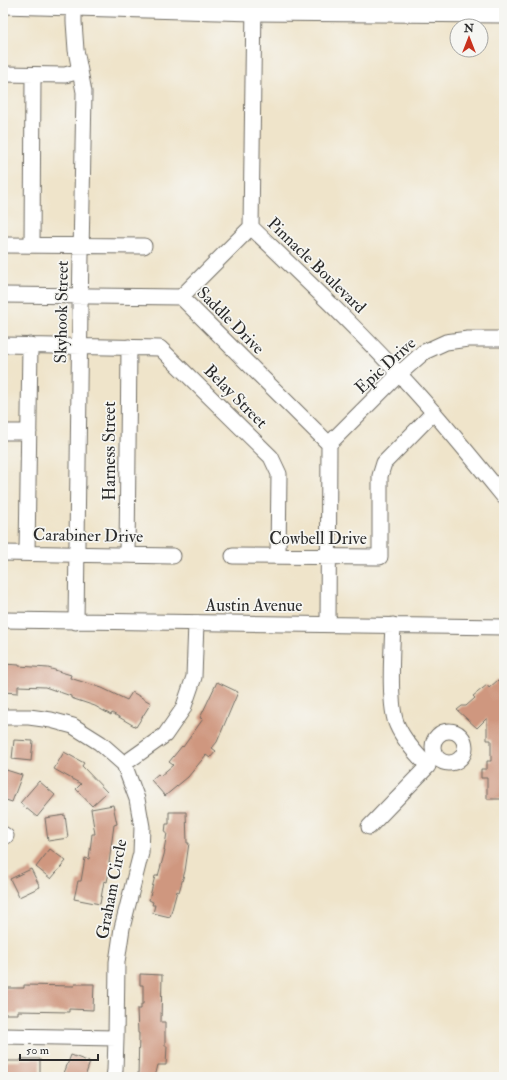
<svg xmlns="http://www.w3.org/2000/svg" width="507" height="1080" font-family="'IM FELL Double Pica',serif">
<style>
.building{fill:#cf977f}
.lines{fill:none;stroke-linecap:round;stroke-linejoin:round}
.minor-casing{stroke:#706c63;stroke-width:17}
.major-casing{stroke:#706c63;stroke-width:21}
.minor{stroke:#fff;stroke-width:15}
.major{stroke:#fff;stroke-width:19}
.labels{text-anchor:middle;stroke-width:3.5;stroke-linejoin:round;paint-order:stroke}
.street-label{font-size:17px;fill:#2b2b2b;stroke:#f6f6f2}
</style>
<rect width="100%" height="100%" fill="#f6f6f2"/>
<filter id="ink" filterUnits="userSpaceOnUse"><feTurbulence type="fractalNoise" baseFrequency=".025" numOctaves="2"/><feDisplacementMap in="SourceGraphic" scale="8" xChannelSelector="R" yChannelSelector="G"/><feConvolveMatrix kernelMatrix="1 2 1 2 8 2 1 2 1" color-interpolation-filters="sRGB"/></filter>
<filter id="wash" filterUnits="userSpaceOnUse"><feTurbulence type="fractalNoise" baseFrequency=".012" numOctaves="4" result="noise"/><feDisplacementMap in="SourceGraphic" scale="16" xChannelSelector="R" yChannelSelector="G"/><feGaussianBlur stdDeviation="0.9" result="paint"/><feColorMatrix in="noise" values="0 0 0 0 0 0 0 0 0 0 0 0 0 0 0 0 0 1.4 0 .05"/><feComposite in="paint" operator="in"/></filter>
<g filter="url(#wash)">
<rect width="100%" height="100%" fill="#efe4ca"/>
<g id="blocks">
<path class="building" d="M 3,664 L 19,665 L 19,666 L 48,668 L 71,675 L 70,678 L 102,688 L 127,700 L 132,692 L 151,703 L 136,727 L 112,713 L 111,715 L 95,706 L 71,698 L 71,696 L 45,687 L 18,686 L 18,693 L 3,692 Z
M 498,680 L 504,687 L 504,799 L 487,799 L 487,778 L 481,778 L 481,769 L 487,769 L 487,761 L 491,761 L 491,740 L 487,740 L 487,718 L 477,728 L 457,710 L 462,706 L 466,706 L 475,698 L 473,696 L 487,685 L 489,688 Z
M 217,682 L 238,692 L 217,742 L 212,748 L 216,751 L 210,758 L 206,755 L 188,777 L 165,796 L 151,780 L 158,774 L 160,776 L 173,765 L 169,762 L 182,746 L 183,747 L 203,719 L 200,718 Z
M 14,740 L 33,741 L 31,761 L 12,759 Z
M 64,752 L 84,763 L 82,766 L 107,792 L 92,806 L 76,789 L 81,784 L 54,769 Z
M 3,769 L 22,775 L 12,802 L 3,799 Z
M 39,781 L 55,795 L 37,817 L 20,803 Z
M 113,805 L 117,824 L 114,825 L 109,863 L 111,863 L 107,882 L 104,881 L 100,904 L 74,899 L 78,881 L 81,881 L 85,858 L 89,859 L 92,834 L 95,834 L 91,809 Z
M 169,812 L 186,812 L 187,843 L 189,843 L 185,871 L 179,892 L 177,891 L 170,917 L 153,913 L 155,905 L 152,905 L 153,902 L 149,900 L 155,876 L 158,876 L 165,851 L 164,850 L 167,833 L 165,833 L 166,824 L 169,824 Z
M 65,815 L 68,838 L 48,841 L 45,818 Z
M 50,849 L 66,861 L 51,879 L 36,867 Z
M 31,869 L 40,887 L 19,897 L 10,879 Z
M 140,974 L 162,975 L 161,1022 L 165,1022 L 165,1046 L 167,1046 L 166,1065 L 158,1065 L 155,1077 L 138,1077 L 139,1033 L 138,1033 L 137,1009 L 141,1009 L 141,1004 L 143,1004 L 143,985 L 140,985 Z
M 75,984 L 94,984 L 93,1010 L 69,1009 L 69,1012 L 18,1011 L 18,1014 L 3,1014 L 3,988 L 24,988 L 24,985 L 74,986 Z
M 71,1055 L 90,1062 L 85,1077 L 75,1077 L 64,1073 Z
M 21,1059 L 40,1059 L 40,1077 L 3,1077 L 3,1061 L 21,1061 Z"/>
</g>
</g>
<g filter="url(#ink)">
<use href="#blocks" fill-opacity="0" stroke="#706c63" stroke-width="1"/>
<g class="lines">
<defs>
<path id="minor" d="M 74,3 L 74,22 L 76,50 L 84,92 L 80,309 L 76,622
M 254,3 L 251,227 C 306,280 361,332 412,388 C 444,423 474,460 504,497
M 3,74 L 65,75 L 80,71
M 3,245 L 144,246
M 32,245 L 33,75
M 3,295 L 181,297 L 329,444
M 181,297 L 251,227
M 3,345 L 160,348 L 271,457 L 279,474 L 278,556
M 3,432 L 29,432
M 329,444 L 399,374 L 424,352 L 446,342 L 468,339 L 504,339
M 3,553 L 173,556
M 27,553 L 30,345
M 127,555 L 129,347
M 233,556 L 380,557 L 380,476 L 384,463 L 434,412
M 3,620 L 504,627
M 328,624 L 329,444
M 3,717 L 29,717 L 51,720 L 73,726 L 100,743 L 124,764 L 137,799 L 142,827 L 141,853 L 122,928 L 117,962 L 116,1038 L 3,1036
M433 747a16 16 0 1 1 32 0a16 16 0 1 1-32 0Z
M 124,764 L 165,735 L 183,709 L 194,677 L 196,623
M 369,827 L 428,766 C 416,754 404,741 397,725 C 388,706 392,648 393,625
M 3,834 L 6,836
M 114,1077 L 115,1070 L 116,1038"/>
<path id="major" d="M 3,4 L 254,11 L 504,13"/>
</defs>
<use href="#minor" class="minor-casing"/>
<use href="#major" class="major-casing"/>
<use href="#minor" class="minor"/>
<use href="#major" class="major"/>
</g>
</g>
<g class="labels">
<g class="street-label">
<text transform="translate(317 265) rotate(44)" y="6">Pinnacle Boulevard</text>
<text transform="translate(61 312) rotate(-89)" y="6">Skyhook Street</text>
<text transform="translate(231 320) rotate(45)" y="6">Saddle Drive</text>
<text transform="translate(385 365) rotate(-42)" y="6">Epic Drive</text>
<text transform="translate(236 396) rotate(45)" y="6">Belay Street</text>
<text transform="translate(109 451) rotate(-90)" y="6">Harness Street</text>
<text transform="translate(88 535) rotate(1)" y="6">Carabiner Drive</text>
<text x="318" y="544">Cowbell Drive</text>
<text x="254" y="611">Austin Avenue</text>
<text transform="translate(111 889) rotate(-79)" y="6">Graham Circle</text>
</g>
</g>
<rect width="507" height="1080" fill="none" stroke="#f6f6f2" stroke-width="16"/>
<g transform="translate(469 38)"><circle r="19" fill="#f6f6f2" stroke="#a5a5a2"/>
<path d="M0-3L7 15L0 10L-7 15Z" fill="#c8321e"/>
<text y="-6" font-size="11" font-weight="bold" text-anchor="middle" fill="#2b2b2b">N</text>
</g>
<path d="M20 1054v6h78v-6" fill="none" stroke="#2b2b2b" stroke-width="2"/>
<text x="26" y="1054" font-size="12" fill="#2b2b2b" stroke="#f6f6f2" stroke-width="3" paint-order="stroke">50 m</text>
</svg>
